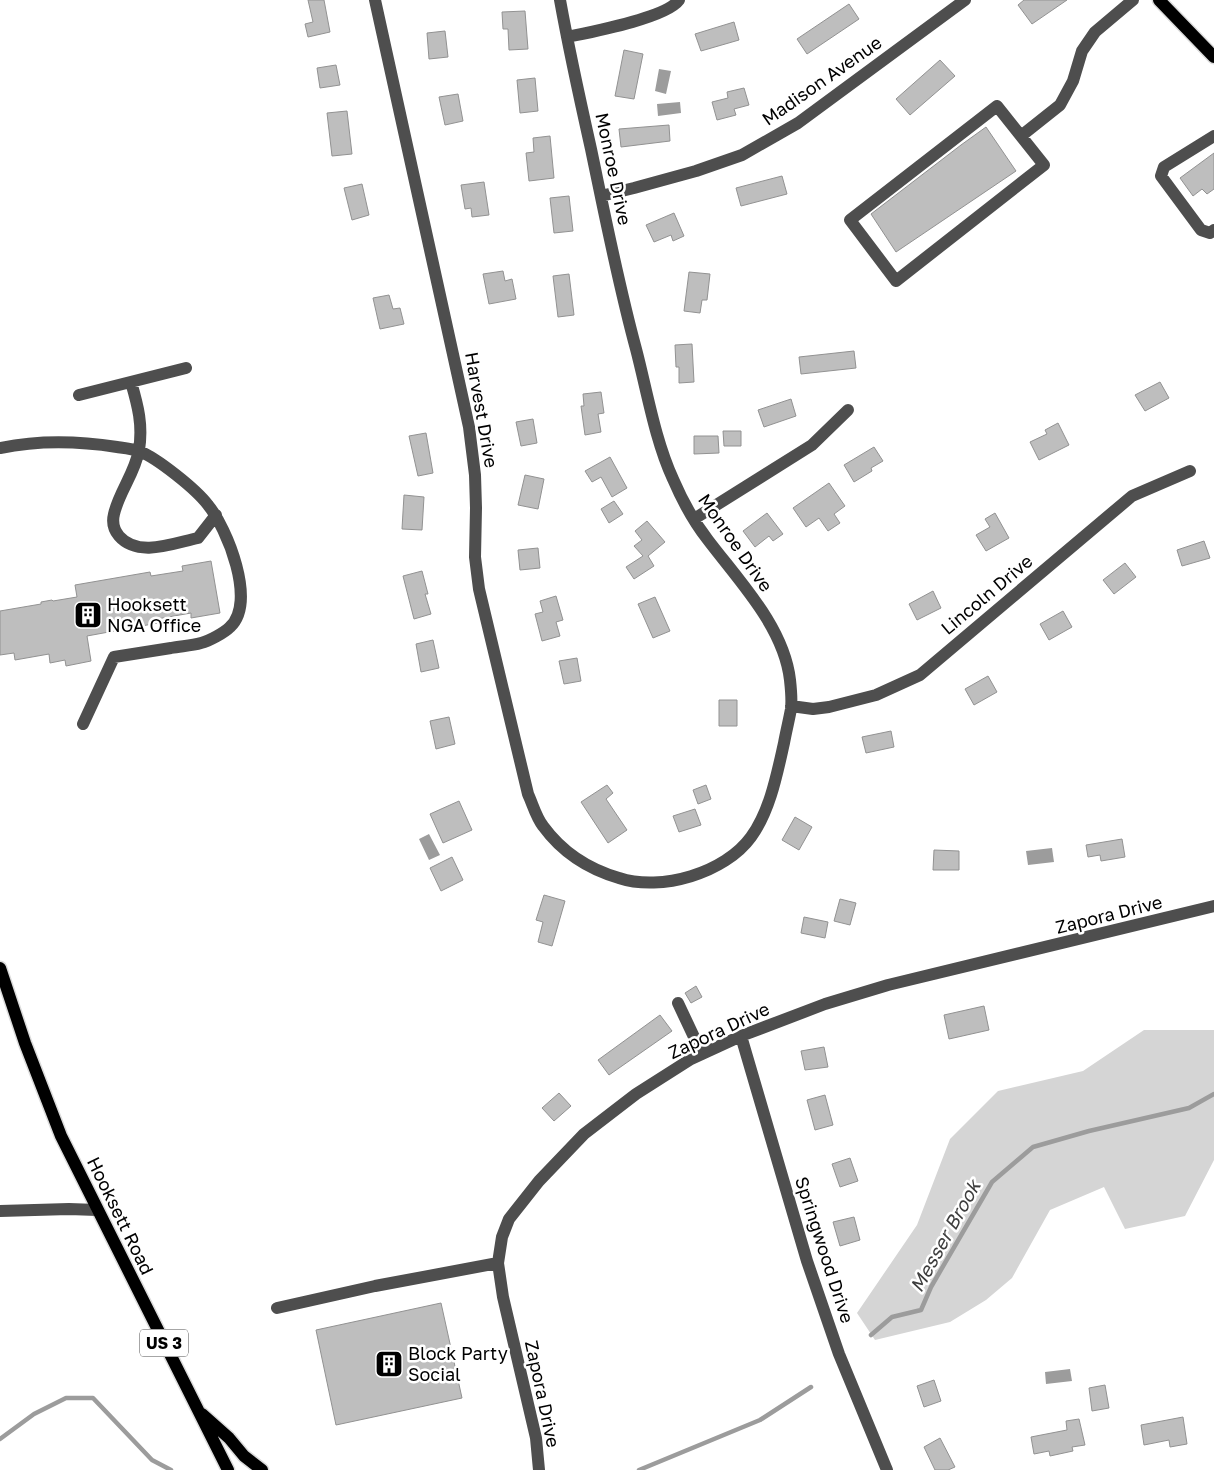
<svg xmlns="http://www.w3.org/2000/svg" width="1214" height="1470" font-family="'Golos Text',sans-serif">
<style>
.green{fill:#d5d5d5}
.water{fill:#9c9c9c}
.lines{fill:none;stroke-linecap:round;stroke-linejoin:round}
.stream{stroke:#9c9c9c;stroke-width:4.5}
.building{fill:#bebebe;stroke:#929292}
.major-casing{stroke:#dbdbdb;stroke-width:15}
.minor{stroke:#4e4e4e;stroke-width:12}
.major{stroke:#000;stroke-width:12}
.labels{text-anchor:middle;stroke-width:5;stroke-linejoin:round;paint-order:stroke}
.shield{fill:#fff;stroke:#4c4c4c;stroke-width:1}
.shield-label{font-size:16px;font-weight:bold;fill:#000}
.street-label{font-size:18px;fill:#000;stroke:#fff}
.poi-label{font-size:18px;fill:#000;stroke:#fff;text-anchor:start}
.water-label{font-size:19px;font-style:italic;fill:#3d3d3d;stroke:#fff}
</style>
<rect width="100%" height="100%" fill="#fff"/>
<path class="green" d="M 1144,1030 L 1214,1030 L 1214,1160 L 1185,1216 L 1125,1229 L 1104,1187 L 1050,1210 L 1012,1278 L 986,1300 L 950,1322 L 875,1340 L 857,1313 L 917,1225 L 950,1139 L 998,1091 L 1083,1071 Z"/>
<path class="water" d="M 659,69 L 671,71 L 666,94 L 655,91 Z
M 680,102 L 681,113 L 658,116 L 657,104 Z
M 429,834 L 440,855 L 429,860 L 419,839 Z
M 1052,848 L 1054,862 L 1028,865 L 1026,851 Z
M 1070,1369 L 1072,1381 L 1046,1384 L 1045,1372 Z"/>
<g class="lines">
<path class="stream" d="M 871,1335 L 892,1317 L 921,1310 L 931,1287 L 992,1182 L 1033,1147 L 1089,1131 L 1189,1108 L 1214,1094
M 0,1439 L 34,1414 L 66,1398 L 93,1398 L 152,1460 L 171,1470
M 639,1470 L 760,1420 L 811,1387"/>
</g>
<path class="building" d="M 308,0 L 324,0 L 330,32 L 308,37 L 305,24 L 313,22 Z
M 1024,0 L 1067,0 L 1032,24 L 1018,5 Z
M 849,4 L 859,19 L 807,54 L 797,39 Z
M 525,11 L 528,49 L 509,50 L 508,29 L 503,29 L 502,12 Z
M 734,22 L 739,40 L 701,51 L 695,34 Z
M 445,31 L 448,57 L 429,59 L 427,33 Z
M 624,50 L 643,54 L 634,99 L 615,96 Z
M 940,60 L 955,76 L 910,115 L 896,99 Z
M 336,65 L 340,85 L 320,88 L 317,68 Z
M 535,78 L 538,111 L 520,113 L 517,80 Z
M 744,88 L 749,105 L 734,109 L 736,115 L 717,120 L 712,102 L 728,98 L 727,92 Z
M 458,94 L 463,121 L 445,125 L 439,97 Z
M 347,111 L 352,154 L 332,156 L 327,113 Z
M 669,125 L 670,141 L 621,147 L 619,129 Z
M 986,127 L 1016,171 L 896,252 L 871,214 L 961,145 Z
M 550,136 L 554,178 L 529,181 L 526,153 L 534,152 L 533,138 Z
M 1214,153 L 1214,189 L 1207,194 L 1202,189 L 1193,196 L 1180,178 Z
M 782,176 L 787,194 L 741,206 L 736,188 Z
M 484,182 L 489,215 L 472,217 L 471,208 L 465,209 L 461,185 Z
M 362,184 L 369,215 L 352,220 L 344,188 Z
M 569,196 L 573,231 L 554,233 L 550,198 Z
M 674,213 L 684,236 L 673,241 L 671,235 L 654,242 L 646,225 Z
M 503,271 L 505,281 L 512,279 L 516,299 L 489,304 L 483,274 Z
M 689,272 L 710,274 L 707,300 L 702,300 L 700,313 L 684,311 Z
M 569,274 L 574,315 L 558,317 L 553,276 Z
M 389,295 L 393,309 L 400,308 L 404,324 L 380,329 L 373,298 Z
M 692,344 L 694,382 L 679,383 L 679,367 L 676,367 L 675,345 Z
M 854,351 L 856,368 L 801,374 L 799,357 Z
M 1160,382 L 1169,398 L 1145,411 L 1135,395 Z
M 601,392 L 604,413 L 598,414 L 601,432 L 585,435 L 581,406 L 584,406 L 583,394 Z
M 791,399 L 796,416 L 764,427 L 758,410 Z
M 533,419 L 537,443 L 521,446 L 516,422 Z
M 1058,423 L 1069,445 L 1039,460 L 1030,442 L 1047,434 L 1045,430 Z
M 723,431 L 741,431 L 741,446 L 724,446 Z
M 426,433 L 433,473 L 418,476 L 409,436 Z
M 694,436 L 718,436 L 719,453 L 694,454 Z
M 874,447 L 883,461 L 871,468 L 872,471 L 854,482 L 844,465 Z
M 610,457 L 627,488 L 612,497 L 601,477 L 592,482 L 585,471 Z
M 525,475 L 544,479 L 538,509 L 518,505 Z
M 829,483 L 845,506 L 834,514 L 840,523 L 828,531 L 819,518 L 806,527 L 793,508 Z
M 404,495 L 424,497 L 422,530 L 402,529 Z
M 614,501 L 623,514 L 609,523 L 601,509 Z
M 767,513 L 783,534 L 773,541 L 769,536 L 755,547 L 743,531 Z
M 995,513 L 1009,538 L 986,551 L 976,535 L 990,527 L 985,519 Z
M 647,521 L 665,542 L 648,556 L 654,566 L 634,579 L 626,567 L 643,556 L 634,546 L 642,540 L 635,531 Z
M 1204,541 L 1210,558 L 1182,566 L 1177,550 Z
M 538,548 L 540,568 L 520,570 L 518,550 Z
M 211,561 L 220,613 L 191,618 L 191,613 L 157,619 L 158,623 L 87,636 L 91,661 L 66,666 L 65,660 L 50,663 L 49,654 L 15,660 L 14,653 L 0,655 L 0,611 L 41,604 L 41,602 L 52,600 L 53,601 L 77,597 L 75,585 L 150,572 L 151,576 L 183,571 L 182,566 Z
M 1125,563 L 1136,577 L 1114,594 L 1103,580 Z
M 422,571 L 428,594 L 425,594 L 431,614 L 414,619 L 403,576 Z
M 933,591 L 941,608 L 917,620 L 909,604 Z
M 556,596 L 563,620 L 556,622 L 560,636 L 542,641 L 535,614 L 543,612 L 540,601 Z
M 655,597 L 670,631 L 653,638 L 638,604 Z
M 1063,611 L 1072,627 L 1049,640 L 1040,624 Z
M 433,640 L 439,668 L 421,672 L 416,644 Z
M 577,658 L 581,681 L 564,684 L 559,661 Z
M 988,676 L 997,692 L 974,705 L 965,689 Z
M 719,700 L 737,700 L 737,726 L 719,726 Z
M 449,717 L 455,744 L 436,749 L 430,721 Z
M 891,731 L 894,747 L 866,753 L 862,737 Z
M 607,785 L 613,793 L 606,799 L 627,830 L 608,843 L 581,802 Z
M 706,785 L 711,799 L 698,804 L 693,790 Z
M 459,801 L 472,830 L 443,843 L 430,814 Z
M 695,809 L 701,825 L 679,832 L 673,816 Z
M 795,817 L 812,827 L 799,850 L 782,840 Z
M 1122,839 L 1125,857 L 1101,861 L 1100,855 L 1088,857 L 1086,845 Z
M 934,850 L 959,851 L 959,870 L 933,870 Z
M 452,857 L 463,880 L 441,891 L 430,868 Z
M 544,895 L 565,901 L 552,946 L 538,942 L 543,922 L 536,920 Z
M 840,899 L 856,903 L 850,925 L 834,921 Z
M 804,917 L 828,922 L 825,938 L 801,933 Z
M 696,986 L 702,997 L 691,1003 L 685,993 Z
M 984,1006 L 989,1030 L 949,1039 L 944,1015 Z
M 660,1015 L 672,1031 L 609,1075 L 598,1060 Z
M 824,1047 L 828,1067 L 805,1070 L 801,1051 Z
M 559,1093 L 571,1106 L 554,1121 L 542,1108 Z
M 825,1095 L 833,1125 L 815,1130 L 807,1100 Z
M 850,1158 L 858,1181 L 840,1187 L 832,1164 Z
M 854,1217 L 860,1240 L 840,1246 L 833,1222 Z
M 441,1303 L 462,1398 L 336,1425 L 316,1330 Z
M 934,1380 L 941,1401 L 924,1407 L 917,1386 Z
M 1105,1385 L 1109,1408 L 1092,1411 L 1089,1388 Z
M 1183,1417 L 1187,1444 L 1170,1447 L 1169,1440 L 1144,1445 L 1141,1425 Z
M 1079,1419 L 1085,1445 L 1072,1447 L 1073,1451 L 1050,1456 L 1049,1451 L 1034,1454 L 1031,1437 L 1067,1430 L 1066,1421 Z
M 940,1438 L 955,1467 L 948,1470 L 935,1470 L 924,1447 Z"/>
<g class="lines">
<defs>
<path id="major" d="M 1159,0 L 1214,57
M 0,968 L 25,1043 L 61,1136 L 228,1470
M 202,1414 L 229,1438 L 244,1456 L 262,1470"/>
</defs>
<use href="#major" class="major-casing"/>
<path class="minor" d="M 375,0 L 469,427 L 475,475 L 476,508 L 475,557 L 479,589 L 528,794 C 533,805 536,817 543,826 C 562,852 588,869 619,878 C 661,892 725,873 751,837 C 770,811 777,774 784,743 C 786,732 789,720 791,709 C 792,700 791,689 790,680 C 784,627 739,581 708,540 C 694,522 682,500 673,479 C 655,440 647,391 636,349 C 618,283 605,216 591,149 C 580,100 569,50 560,0
M 567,37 C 591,32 666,18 679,0
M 997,106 L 1044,165 L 896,281 L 850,220 Z
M 1021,136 L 1060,105 L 1073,81 L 1082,51 L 1095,32 L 1133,0
M 1214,136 L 1164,167 L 1161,176 L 1201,230 L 1210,233 L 1214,230
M 601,196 L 634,188 L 696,171 L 742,155 L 798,123 L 965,0
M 131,382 C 138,406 143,425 139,450 C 135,473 119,492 114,514 C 112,522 114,530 119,536 C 138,558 174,543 198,538 L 216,515
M 79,395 L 186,368
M 0,448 C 39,440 78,441 117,447 C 124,448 133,449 139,451 C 157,458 196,489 208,505 C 227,528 257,602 230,627 C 224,633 209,641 201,643 C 191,646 180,646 171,648 C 152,651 133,654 114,657 L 83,724
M 694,519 L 812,445 L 848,410
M 791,706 L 813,709 L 829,707 L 876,695 L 920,675 L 1132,496 L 1190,471
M 678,1003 L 702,1054
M 741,1036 L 807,1261 L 839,1354 L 887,1470
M 0,1211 L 69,1209 L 97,1210
M 277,1308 L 375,1286 L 498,1263
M 539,1470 L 536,1438 L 503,1297 L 498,1263 L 502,1237 L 509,1219 L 539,1181 L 584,1134 L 636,1094 L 691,1059 L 741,1036 L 825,1004 L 888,985 L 1214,906"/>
<use href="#major" class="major"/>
</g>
<defs>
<symbol id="building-square" viewBox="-11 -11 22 22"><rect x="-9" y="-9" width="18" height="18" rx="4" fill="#000" stroke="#fff"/><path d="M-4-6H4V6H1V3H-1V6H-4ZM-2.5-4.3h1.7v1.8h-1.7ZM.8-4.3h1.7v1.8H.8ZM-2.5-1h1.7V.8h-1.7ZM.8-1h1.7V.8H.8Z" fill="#fff"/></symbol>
</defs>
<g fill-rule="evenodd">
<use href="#building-square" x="72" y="599" width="32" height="32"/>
<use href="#building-square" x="373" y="1348" width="32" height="32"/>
</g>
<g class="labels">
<rect class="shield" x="140" y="1329.5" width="48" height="27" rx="4"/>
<g class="shield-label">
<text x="164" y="1349">US 3</text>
</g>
<g class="street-label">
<text transform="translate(822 81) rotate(-35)" y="6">Madison Avenue</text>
<text transform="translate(613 169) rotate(78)" y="6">Monroe Drive</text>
<text transform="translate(481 410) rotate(80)" y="6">Harvest Drive</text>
<text transform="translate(735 543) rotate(55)" y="6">Monroe Drive</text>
<text transform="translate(987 595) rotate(-40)" y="6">Lincoln Drive</text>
<text transform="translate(1109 915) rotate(-14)" y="6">Zapora Drive</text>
<text transform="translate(719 1031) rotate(-25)" y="6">Zapora Drive</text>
<text transform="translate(120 1216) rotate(64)" y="6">Hooksett Road</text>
<text transform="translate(824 1250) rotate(72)" y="6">Springwood Drive</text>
<text transform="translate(542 1394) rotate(78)" y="6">Zapora Drive</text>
</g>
<g class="poi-label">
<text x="107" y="611">Hooksett<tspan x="107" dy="21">NGA Office</tspan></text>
<text x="408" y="1360">Block Party<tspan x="408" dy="21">Social</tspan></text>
</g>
<g class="water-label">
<text transform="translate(945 1236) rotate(-61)" y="7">Messer Brook</text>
</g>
</g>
</svg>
